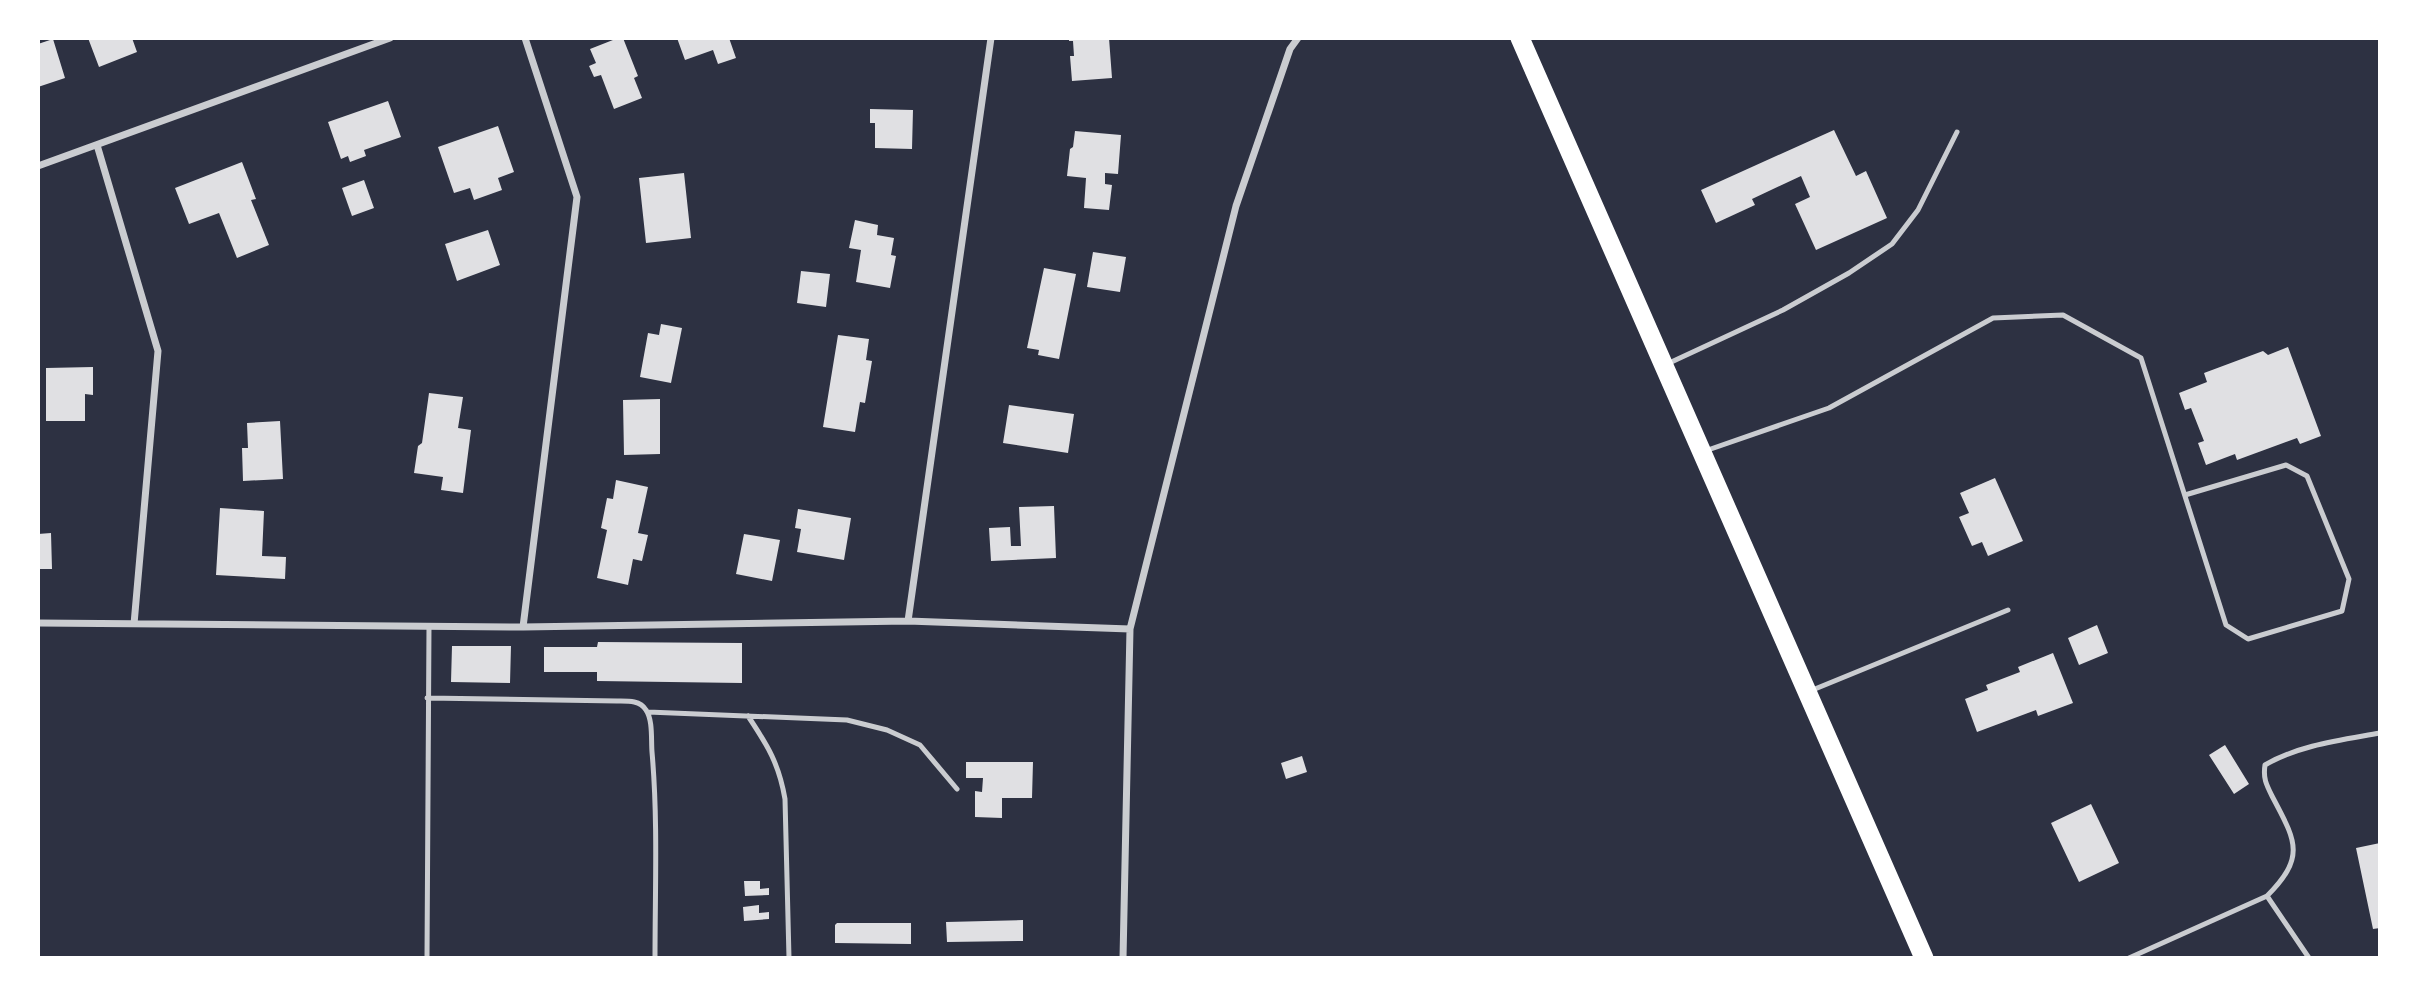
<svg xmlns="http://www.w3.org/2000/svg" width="2418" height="996" font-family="Raleway,sans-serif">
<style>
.building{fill:#e0e0e3}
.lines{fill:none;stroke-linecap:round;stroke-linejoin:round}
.service{stroke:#caccd0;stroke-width:5}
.minor{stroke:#caccd0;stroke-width:7}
.trunk{stroke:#fff;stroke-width:19}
</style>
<rect width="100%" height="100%" fill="#2d3142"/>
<path class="building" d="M 88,38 L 132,38 L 137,52 L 99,67 Z
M 618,38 L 623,38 L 638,76 L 634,78 L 642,98 L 614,109 L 601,75 L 594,77 L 589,66 L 596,63 L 590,49 Z
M 677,38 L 729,38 L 736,58 L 718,64 L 713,50 L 685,60 Z
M 1069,38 L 1109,38 L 1112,78 L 1072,81 L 1070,56 L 1074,56 L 1073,41 L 1069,41 Z
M 53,39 L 65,78 L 38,87 L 38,44 Z
M 388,101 L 401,137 L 364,150 L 366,156 L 350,162 L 348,156 L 341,159 L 328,122 Z
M 870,109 L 913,110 L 912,149 L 875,148 L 875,123 L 870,123 Z
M 498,126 L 514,172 L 498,178 L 502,190 L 474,200 L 470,188 L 454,193 L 438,147 Z
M 1834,130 L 1856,176 L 1866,171 L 1887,218 L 1816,250 L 1795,204 L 1810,197 L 1801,176 L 1752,199 L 1755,205 L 1716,223 L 1701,190 Z
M 1075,131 L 1121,135 L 1118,174 L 1105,173 L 1105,184 L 1112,185 L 1109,210 L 1084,208 L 1086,178 L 1067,176 L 1070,149 L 1073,147 Z
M 242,162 L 256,199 L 251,200 L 269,245 L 237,258 L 219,213 L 189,224 L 175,188 Z
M 684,173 L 691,238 L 646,243 L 639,178 Z
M 364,180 L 374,208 L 352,216 L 342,188 Z
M 855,220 L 878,225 L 877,235 L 894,238 L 891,255 L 896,256 L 890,288 L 856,282 L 861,250 L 849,248 Z
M 488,230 L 500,265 L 457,281 L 445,244 Z
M 1093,252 L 1126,257 L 1120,292 L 1087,287 Z
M 1044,268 L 1076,274 L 1059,359 L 1038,355 L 1039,350 L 1027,348 Z
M 801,271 L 830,274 L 826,307 L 797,303 Z
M 661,324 L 682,328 L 671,383 L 640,377 L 648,333 L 659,335 Z
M 838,335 L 869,339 L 866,360 L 872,361 L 865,403 L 860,402 L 855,432 L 823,427 Z
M 2288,347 L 2321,436 L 2300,444 L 2297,438 L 2237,460 L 2235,454 L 2206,465 L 2198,443 L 2204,441 L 2191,408 L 2185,410 L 2179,393 L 2207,382 L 2204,373 L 2263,351 L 2268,355 Z
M 93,367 L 93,395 L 85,394 L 85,421 L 46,421 L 46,368 Z
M 429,393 L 463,397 L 458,428 L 471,430 L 463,493 L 441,490 L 443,477 L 414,473 L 418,446 L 422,443 Z
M 660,399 L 660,454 L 624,455 L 623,400 Z
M 1009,405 L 1074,414 L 1068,453 L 1003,443 Z
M 280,421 L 283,479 L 243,481 L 242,448 L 248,448 L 247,423 Z
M 1995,478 L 2023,541 L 1988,556 L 1982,542 L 1972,546 L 1959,517 L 1969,513 L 1960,493 Z
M 616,480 L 648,487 L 638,533 L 648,535 L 642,561 L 633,559 L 628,585 L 597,578 L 607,530 L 601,528 L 607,498 L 613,499 Z
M 1054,506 L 1056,558 L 991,561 L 989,528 L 1010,527 L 1011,546 L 1021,546 L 1019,507 Z
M 220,508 L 264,511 L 262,556 L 286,557 L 285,579 L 216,575 Z
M 798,509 L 851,518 L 844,560 L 797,552 L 801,529 L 795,528 Z
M 51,533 L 52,569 L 38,569 L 38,534 Z
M 744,534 L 780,540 L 772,581 L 736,574 Z
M 2097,625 L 2108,653 L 2079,665 L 2068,638 Z
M 598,642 L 742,643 L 742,683 L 597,681 L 597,672 L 544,672 L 544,647 L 597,647 Z
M 452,646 L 511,646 L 510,683 L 451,682 Z
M 2053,653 L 2073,703 L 2038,716 L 2036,710 L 1977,732 L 1965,699 L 1988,690 L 1986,685 L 2020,672 L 2018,667 Z
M 2225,745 L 2249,784 L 2234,794 L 2209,755 Z
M 1302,756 L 1307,772 L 1286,779 L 1281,763 Z
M 966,762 L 1033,762 L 1032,798 L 1002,798 L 1002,818 L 975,817 L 975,791 L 982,792 L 983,778 L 966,778 Z
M 2091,804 L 2119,863 L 2079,882 L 2051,823 Z
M 2380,843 L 2380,928 L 2373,929 L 2356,848 Z
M 744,881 L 760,881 L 760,889 L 769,888 L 769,895 L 745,896 Z
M 759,905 L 759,913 L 769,912 L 769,919 L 744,921 L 743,907 Z
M 1023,920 L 1023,941 L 947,942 L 946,922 Z
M 837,923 L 911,923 L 911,944 L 835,943 L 835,925 Z"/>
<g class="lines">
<path class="service" d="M 1667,364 L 1783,310 L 1849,273 L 1892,244 L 1918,210 L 1957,132
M 1705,451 L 1829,408 L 1993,318 L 2063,315 L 2141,358 L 2226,625 L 2248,639 L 2342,611 L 2349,579 L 2307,476 L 2286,465 L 2185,495
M 1810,691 L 2008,610
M 427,698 L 617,701 C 627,701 640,700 646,710 C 653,720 651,740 652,752 C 658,820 655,889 655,958
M 648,712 L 847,720 L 887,730 L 920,745 L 957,789
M 748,716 C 768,746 779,764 785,799 L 789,958
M 2267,896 L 2309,958
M 427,958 L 429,626
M 2129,958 L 2267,896 C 2307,856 2295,840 2272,796 C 2266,784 2263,778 2265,765 C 2299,745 2342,740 2380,733"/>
<path class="minor" d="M 97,145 L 158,351 L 134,624
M 38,166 L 390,38
M 908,621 L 991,38
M 38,623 L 523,627 L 908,621 L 1130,629
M 523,627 L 577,197 L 525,38
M 1123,958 L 1130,629 L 1236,206 L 1290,49 L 1298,38"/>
<path class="trunk" d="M 1520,38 L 1924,958"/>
</g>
<rect width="2418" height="996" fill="none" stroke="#ffffff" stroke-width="80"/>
</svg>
